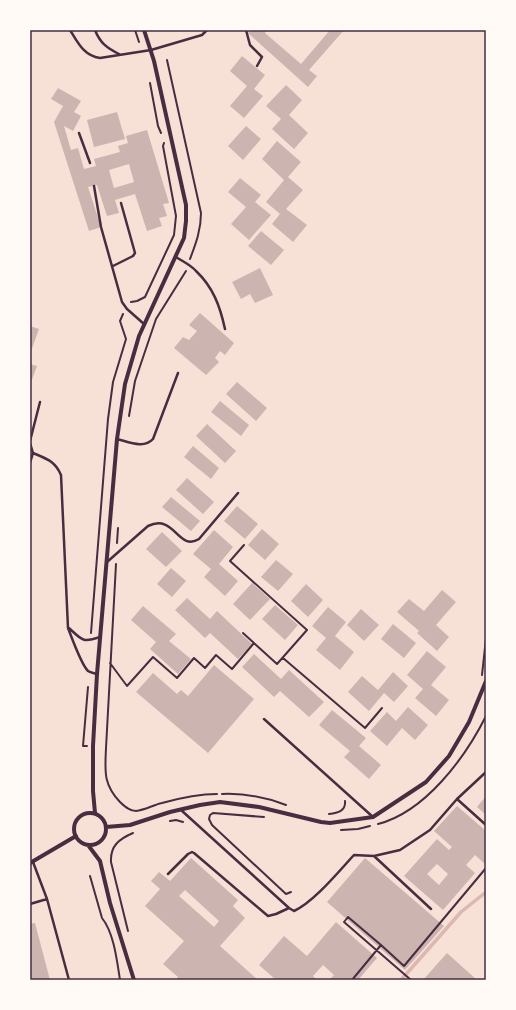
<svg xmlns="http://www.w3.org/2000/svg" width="516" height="1010" font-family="Rubik,sans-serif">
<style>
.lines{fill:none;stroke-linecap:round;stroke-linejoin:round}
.stream{stroke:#dcb8b0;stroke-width:3.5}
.building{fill:#ccb4b1;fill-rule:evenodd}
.path{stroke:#4a2c40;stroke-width:2}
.service{stroke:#4a2c40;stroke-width:2.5}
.minor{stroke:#4a2c40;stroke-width:4}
.neatline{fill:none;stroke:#4a2c40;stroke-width:1.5}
</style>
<rect width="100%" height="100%" fill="#f7e1d7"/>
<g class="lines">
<path class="stream" d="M 401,980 L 461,912 L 486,892"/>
</g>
<path class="building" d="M 251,30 L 267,30 L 265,33 L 301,64 L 330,30 L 344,30 L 309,70 L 317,76 L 308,87 L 248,33 Z
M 242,56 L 265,75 L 254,89 L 263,96 L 244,118 L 230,106 L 247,86 L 230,71 Z
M 286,85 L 302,100 L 289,115 L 308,133 L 294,149 L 272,129 L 281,119 L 266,106 Z
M 58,88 L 81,101 L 74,112 L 81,116 L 73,131 L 64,126 L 71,150 L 78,148 L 84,169 L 96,166 L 94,159 L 120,152 L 118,146 L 128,143 L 126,136 L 147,130 L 169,203 L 163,204 L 167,216 L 159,218 L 162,226 L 147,231 L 135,194 L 115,200 L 119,213 L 107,216 L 97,185 L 88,187 L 101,227 L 89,231 L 54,122 L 63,106 L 51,99 ZM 129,164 L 134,182 L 114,188 L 109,170 Z
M 117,112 L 125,139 L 94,147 L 87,120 Z
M 246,126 L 261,139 L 243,160 L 228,146 Z
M 277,141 L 301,162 L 288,177 L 303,190 L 286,209 L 307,225 L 293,242 L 272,224 L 280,214 L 266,202 L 284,180 L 262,159 Z
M 240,178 L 261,195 L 255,202 L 271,215 L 249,240 L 231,224 L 246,207 L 228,192 Z
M 261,231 L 284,250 L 271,265 L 248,246 Z
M 260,268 L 273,295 L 255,303 L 250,294 L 241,299 L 232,282 Z
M 200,313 L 234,343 L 225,355 L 220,351 L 215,358 L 219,362 L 206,375 L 174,348 L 183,337 L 189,340 L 197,331 L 189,325 Z
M 30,326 L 39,329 L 30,354 Z
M 30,364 L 37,366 L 30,385 Z
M 237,382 L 267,408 L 256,421 L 226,394 Z
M 220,401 L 249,425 L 241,436 L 211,412 Z
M 207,424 L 236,451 L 225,463 L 196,436 Z
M 193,446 L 219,468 L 211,479 L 184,457 Z
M 187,478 L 214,502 L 203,514 L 176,490 Z
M 171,497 L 200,521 L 191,531 L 162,507 Z
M 237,506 L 258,524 L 245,539 L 224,521 Z
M 262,529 L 279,544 L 265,560 L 248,545 Z
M 214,530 L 233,547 L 219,564 L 238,581 L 225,596 L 204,577 L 211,569 L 193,554 Z
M 162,532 L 182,551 L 166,567 L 146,549 Z
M 276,560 L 293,574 L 278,591 L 261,577 Z
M 171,568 L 186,581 L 172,597 L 157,584 Z
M 252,583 L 270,599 L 250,620 L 233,604 Z
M 306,584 L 323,600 L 308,617 L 291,601 Z
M 442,590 L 456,602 L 436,625 L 449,637 L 437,651 L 417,633 L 419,631 L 397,612 L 409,599 L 424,611 Z
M 187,598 L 210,619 L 217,611 L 252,644 L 238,659 L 210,633 L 205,638 L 175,610 Z
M 275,605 L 298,625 L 285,640 L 262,619 Z
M 143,606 L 176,634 L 169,641 L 191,659 L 178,674 L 150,649 L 156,642 L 131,620 Z
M 328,607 L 346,622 L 335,636 L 354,652 L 340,670 L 316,650 L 326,638 L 312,626 Z
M 361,609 L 379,625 L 364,641 L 347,625 Z
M 393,624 L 416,643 L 404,658 L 381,639 Z
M 427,651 L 446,667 L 431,685 L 449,700 L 436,716 L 415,698 L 423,689 L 407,675 Z
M 254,654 L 281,679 L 289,670 L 324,702 L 309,717 L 280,691 L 274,697 L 242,667 Z
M 214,665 L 254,699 L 208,753 L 136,692 L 153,673 L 177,694 L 181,690 L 188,696 Z
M 393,672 L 408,686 L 394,702 L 384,693 L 369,711 L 348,692 L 362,676 L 378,690 Z
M 408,707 L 428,725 L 415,740 L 402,728 L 387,746 L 370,731 L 387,712 L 396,721 Z
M 332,710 L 366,738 L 359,746 L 381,765 L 369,779 L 344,757 L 350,751 L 319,725 Z
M 486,796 L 486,815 L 477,807 Z
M 457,806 L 486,831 L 486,865 L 475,855 L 466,865 L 475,873 L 443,910 L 404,876 L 437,839 L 449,850 L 452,847 L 434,831 ZM 437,864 L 448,874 L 439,885 L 427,874 Z
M 191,858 L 238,900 L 233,906 L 245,918 L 220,946 L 258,980 L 176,980 L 178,977 L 163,964 L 184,941 L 145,906 L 160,889 L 151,881 L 159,872 L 170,881 ZM 185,890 L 219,921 L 214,927 L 179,896 Z
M 365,858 L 444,926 L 405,970 L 327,902 Z
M 336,922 L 377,958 L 358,980 L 329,980 L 334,975 L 323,965 L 313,976 L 317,980 L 276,980 L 259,965 L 284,936 L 307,956 Z
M 35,923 L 50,980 L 30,980 L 30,924 Z
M 447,953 L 477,980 L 423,980 Z"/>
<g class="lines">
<path class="path" d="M 135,30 L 139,42
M 167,60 L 201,213 C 201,230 196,243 190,259
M 150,83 L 158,126 L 161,133
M 131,302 L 137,301 L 145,297 L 174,235 L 176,216 L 163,146 L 164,143
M 129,416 L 135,381 L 156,319 L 186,271
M 117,543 L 118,528
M 116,564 L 106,748 C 105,771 103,784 120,802 C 124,806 129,811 136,811 C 145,810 153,805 162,803 C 180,798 199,794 217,794
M 91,633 L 108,419 L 113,382 L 126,339 L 120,321 L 123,314
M 243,633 L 277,664 L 307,630 L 230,561 L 244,545
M 283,658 L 365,728 L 382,708
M 110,663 L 127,686 L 153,657 L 177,678 L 194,658 L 205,668 L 216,655 L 232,669 L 254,643
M 482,675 L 486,638
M 87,746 L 83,746 L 88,687
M 222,794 C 244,793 265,797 286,805
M 329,814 C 338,813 346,811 345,801
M 264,817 L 213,813 L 210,815 L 209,819 L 212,825 L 286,894 L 291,892
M 170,821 L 176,820 L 183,822
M 378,824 C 425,812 465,758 486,716
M 341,830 L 358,829 L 370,826
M 90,876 L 102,918 C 114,933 117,961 120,980
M 128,931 L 111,862 C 110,846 119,839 133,833
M 381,945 L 348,917 L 344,922 L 411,980
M 352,980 L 381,945 L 404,966 L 486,868"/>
<path class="service" d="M 70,30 C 78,43 84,56 100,58 L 151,50 L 202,35 L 207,30
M 95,30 C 100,43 107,48 119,54
M 246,30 L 250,45 L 262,57 L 257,66
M 79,133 L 90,163
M 94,186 L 101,227 L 122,302 L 127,309 L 144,324
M 176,257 C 182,261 191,265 196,271 C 213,287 220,306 225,329
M 113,266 L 133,256 L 135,253 L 121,203
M 117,439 C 129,442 144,449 153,439 L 178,373
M 30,441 L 40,402
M 30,443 L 33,453 L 30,463
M 33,453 C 47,459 55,461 61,475 L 68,628 C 72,638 81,664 88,671 C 91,673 94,673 97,674
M 107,562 L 148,526 C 175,513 178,552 199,539 L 238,493
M 69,628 C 82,640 82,643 100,637
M 264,719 L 373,817
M 457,799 L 486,825
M 181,810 L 289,908 L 294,911 C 314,902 339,871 354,855 L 374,856 L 400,850 L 430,830 L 457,799 L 486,772
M 374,856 L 431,909
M 33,862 L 47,899 L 69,980
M 168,874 L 188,854 L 192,852 L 194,853 L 268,916 L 276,914 L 289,908
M 30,904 L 47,899"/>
<path class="minor" d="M74 829a16 16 0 1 1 32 0a16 16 0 1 1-32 0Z
M 95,813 L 93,791 L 93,746 L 97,674 L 117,439 L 125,384 L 139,336 L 184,238 L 186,221 L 186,205 L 154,61 L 144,30
M 106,827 L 130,825 L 170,812 L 200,805 L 220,802 L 259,807 L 321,822 L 330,823 L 373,817 L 426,782 L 449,756 L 469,722 L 486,681
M 88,845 L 100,861 L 110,903 L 134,980
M 30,863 L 76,836"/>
</g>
<rect width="516" height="1010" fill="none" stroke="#fffaf5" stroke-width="62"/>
<rect x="31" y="31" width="454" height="948" class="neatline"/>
</svg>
